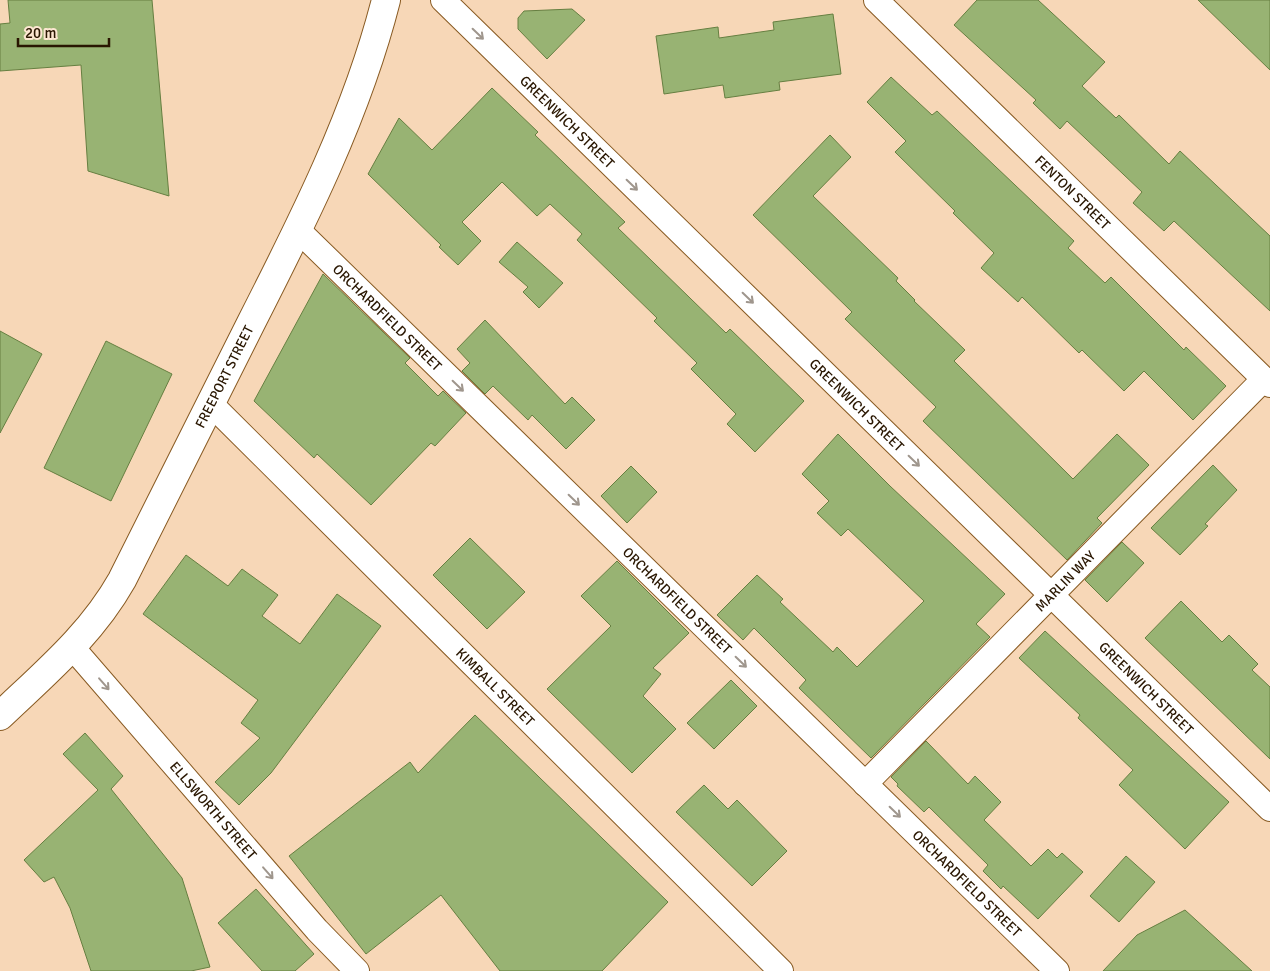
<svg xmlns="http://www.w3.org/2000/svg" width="1270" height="971" font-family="Signika,sans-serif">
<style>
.building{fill:#98b373;stroke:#667f41}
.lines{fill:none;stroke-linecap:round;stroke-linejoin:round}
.street-casing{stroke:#885a22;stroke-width:26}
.primary-casing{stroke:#885a22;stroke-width:30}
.street{stroke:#fff;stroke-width:24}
.primary{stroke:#fff;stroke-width:28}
.oneway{stroke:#9f968d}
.labels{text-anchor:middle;stroke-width:5;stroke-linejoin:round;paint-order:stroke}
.street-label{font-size:14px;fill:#291601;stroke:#fce7d1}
</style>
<rect width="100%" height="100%" fill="#f7d7b7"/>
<path class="building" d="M 8,0 L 152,0 L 169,196 L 88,171 L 81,65 L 0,71 L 0,24 L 10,23 Z
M 977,0 L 1038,0 L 1105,62 L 1082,86 L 1116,118 L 1119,115 L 1169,164 L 1180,151 L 1270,236 L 1270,311 L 1174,221 L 1164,231 L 1133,203 L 1142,192 L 1067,121 L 1060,129 L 1033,103 L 1036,100 L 954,25 Z
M 1198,0 L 1270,0 L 1270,70 Z
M 572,9 L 585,20 L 547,59 L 518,29 L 518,18 L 524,11 Z
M 833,14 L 841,74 L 779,82 L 780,90 L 725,98 L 723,85 L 664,94 L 656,36 L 718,27 L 719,38 L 774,30 L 773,22 Z
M 891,77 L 932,115 L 937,111 L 1074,241 L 1068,248 L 1105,283 L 1111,277 L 1184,350 L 1186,347 L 1226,386 L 1193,420 L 1144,371 L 1124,391 L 1082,350 L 1079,353 L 1022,297 L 1018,302 L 981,268 L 994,253 L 953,213 L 955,211 L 895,152 L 906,141 L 867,102 Z
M 492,88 L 538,132 L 535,135 L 625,222 L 618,228 L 726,333 L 730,329 L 804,401 L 755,452 L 727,424 L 736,414 L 691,369 L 697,363 L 654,321 L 657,318 L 577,240 L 582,234 L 550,204 L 537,216 L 502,182 L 462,222 L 481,241 L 458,265 L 439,247 L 441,245 L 368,174 L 399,118 L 432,150 Z
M 830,135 L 851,157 L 813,196 L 898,278 L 896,281 L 915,300 L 914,301 L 965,350 L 954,361 L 1073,479 L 1117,434 L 1149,465 L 1097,518 L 1102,523 L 1067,560 L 923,421 L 936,407 L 845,319 L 852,312 L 753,215 Z
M 517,242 L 563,283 L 539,308 L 523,292 L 528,287 L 499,262 Z
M 323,274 L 410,358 L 405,363 L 438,396 L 443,391 L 466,413 L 435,446 L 431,443 L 371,505 L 317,454 L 314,458 L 254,401 Z
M 485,320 L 565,404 L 572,397 L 595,420 L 566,449 L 532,415 L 528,420 L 493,386 L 485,394 L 462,371 L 470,363 L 457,349 Z
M 0,331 L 42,354 L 0,433 Z
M 106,341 L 172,374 L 111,501 L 44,468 Z
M 838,434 L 890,486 L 1005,594 L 976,624 L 990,637 L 871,758 L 799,688 L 806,680 L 754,628 L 743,640 L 717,615 L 757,575 L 783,599 L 780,602 L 833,652 L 837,647 L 857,667 L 924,601 L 848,529 L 841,536 L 817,513 L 829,501 L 802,474 Z
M 1213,465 L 1237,490 L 1205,524 L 1208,526 L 1180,555 L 1151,528 Z
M 631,466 L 657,492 L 627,523 L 601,496 Z
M 470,538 L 525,592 L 487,629 L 433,575 Z
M 1122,542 L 1144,563 L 1107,602 L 1085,580 Z
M 186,555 L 228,586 L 242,569 L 278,595 L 262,616 L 300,644 L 337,594 L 381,626 L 271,773 L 239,805 L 215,782 L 260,738 L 241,723 L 258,700 L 143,614 Z
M 617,561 L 689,633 L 653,668 L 661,674 L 643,696 L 676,729 L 632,773 L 547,689 L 611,626 L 581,596 Z
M 1181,601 L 1222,642 L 1229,635 L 1258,664 L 1252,670 L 1270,687 L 1270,759 L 1145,638 Z
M 1045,631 L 1229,802 L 1185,849 L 1119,785 L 1133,770 L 1078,718 L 1080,715 L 1019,658 Z
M 731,680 L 757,706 L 714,749 L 687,723 Z
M 475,715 L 668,902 L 602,971 L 500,971 L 441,895 L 366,954 L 289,856 L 410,762 L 418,773 Z
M 85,733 L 123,776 L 111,789 L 182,878 L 210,967 L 191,971 L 91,971 L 70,908 L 54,877 L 44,882 L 24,860 L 98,790 L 63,754 Z
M 926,741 L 968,784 L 975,776 L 1001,802 L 984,820 L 1031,866 L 1048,849 L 1057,858 L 1062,853 L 1083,872 L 1038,919 L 1003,886 L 1001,889 L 983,871 L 988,865 L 929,807 L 924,812 L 897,786 L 898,784 L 891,777 Z
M 704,785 L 728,809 L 737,800 L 787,851 L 752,886 L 676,812 Z
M 1126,856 L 1155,882 L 1119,922 L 1090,896 Z
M 256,889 L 314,954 L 295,971 L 262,971 L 218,923 Z
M 1185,910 L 1252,971 L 1103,971 L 1137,935 Z"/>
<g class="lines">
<defs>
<g id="street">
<path id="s1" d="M 443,0 L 1270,809"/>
<path id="s2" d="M 876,0 L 1270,385"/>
<path id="s3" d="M 298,230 L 1057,971"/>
<path id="s4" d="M 211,404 L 781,971"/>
<path id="s5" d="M 72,647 L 317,930 L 357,971"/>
<path id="s6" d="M 865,784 L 1264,379"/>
</g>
<g id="primary">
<path id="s7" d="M 0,716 C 45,673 91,635 122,580 C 165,494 208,409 251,323 C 304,219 357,114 386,0"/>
</g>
</defs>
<use href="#street" class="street-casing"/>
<use href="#primary" class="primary-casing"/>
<use href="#street" class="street"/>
<use href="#primary" class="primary"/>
</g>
<defs><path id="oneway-shaft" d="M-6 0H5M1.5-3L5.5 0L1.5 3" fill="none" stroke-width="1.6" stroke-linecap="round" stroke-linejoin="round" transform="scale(1.25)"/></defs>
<g class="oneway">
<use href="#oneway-shaft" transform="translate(478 34) rotate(44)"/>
<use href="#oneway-shaft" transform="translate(632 185) rotate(44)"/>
<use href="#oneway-shaft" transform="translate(748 298) rotate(44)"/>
<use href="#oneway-shaft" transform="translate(458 386) rotate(44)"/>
<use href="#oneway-shaft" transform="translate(914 461) rotate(44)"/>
<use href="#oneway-shaft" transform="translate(574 500) rotate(44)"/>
<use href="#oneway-shaft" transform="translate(741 662) rotate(44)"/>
<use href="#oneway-shaft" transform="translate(104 684) rotate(49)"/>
<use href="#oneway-shaft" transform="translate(895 812) rotate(44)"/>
<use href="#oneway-shaft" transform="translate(268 873) rotate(49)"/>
</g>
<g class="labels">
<g class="street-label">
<text dy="5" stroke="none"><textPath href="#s1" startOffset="174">GREENWICH STREET</textPath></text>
<text dy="5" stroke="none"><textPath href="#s2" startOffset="275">FENTON STREET</textPath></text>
<text dy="5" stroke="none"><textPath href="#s3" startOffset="125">ORCHARDFIELD STREET</textPath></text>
<text dy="5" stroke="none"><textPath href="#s7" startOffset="411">FREEPORT STREET</textPath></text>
<text dy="5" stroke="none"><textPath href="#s1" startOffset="579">GREENWICH STREET</textPath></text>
<text dy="5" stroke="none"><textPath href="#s6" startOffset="285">MARLIN WAY</textPath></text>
<text dy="5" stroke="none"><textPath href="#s3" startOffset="530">ORCHARDFIELD STREET</textPath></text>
<text dy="5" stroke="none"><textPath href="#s4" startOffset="401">KIMBALL STREET</textPath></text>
<text dy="5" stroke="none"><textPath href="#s1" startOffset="984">GREENWICH STREET</textPath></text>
<text dy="5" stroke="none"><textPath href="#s5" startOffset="216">ELLSWORTH STREET</textPath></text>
<text dy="5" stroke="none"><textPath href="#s3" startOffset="935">ORCHARDFIELD STREET</textPath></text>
</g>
</g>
<path d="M18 38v8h91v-8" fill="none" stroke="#291601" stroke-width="2.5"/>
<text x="25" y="38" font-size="15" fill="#291601" stroke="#fce7d1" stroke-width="4" paint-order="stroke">20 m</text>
</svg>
